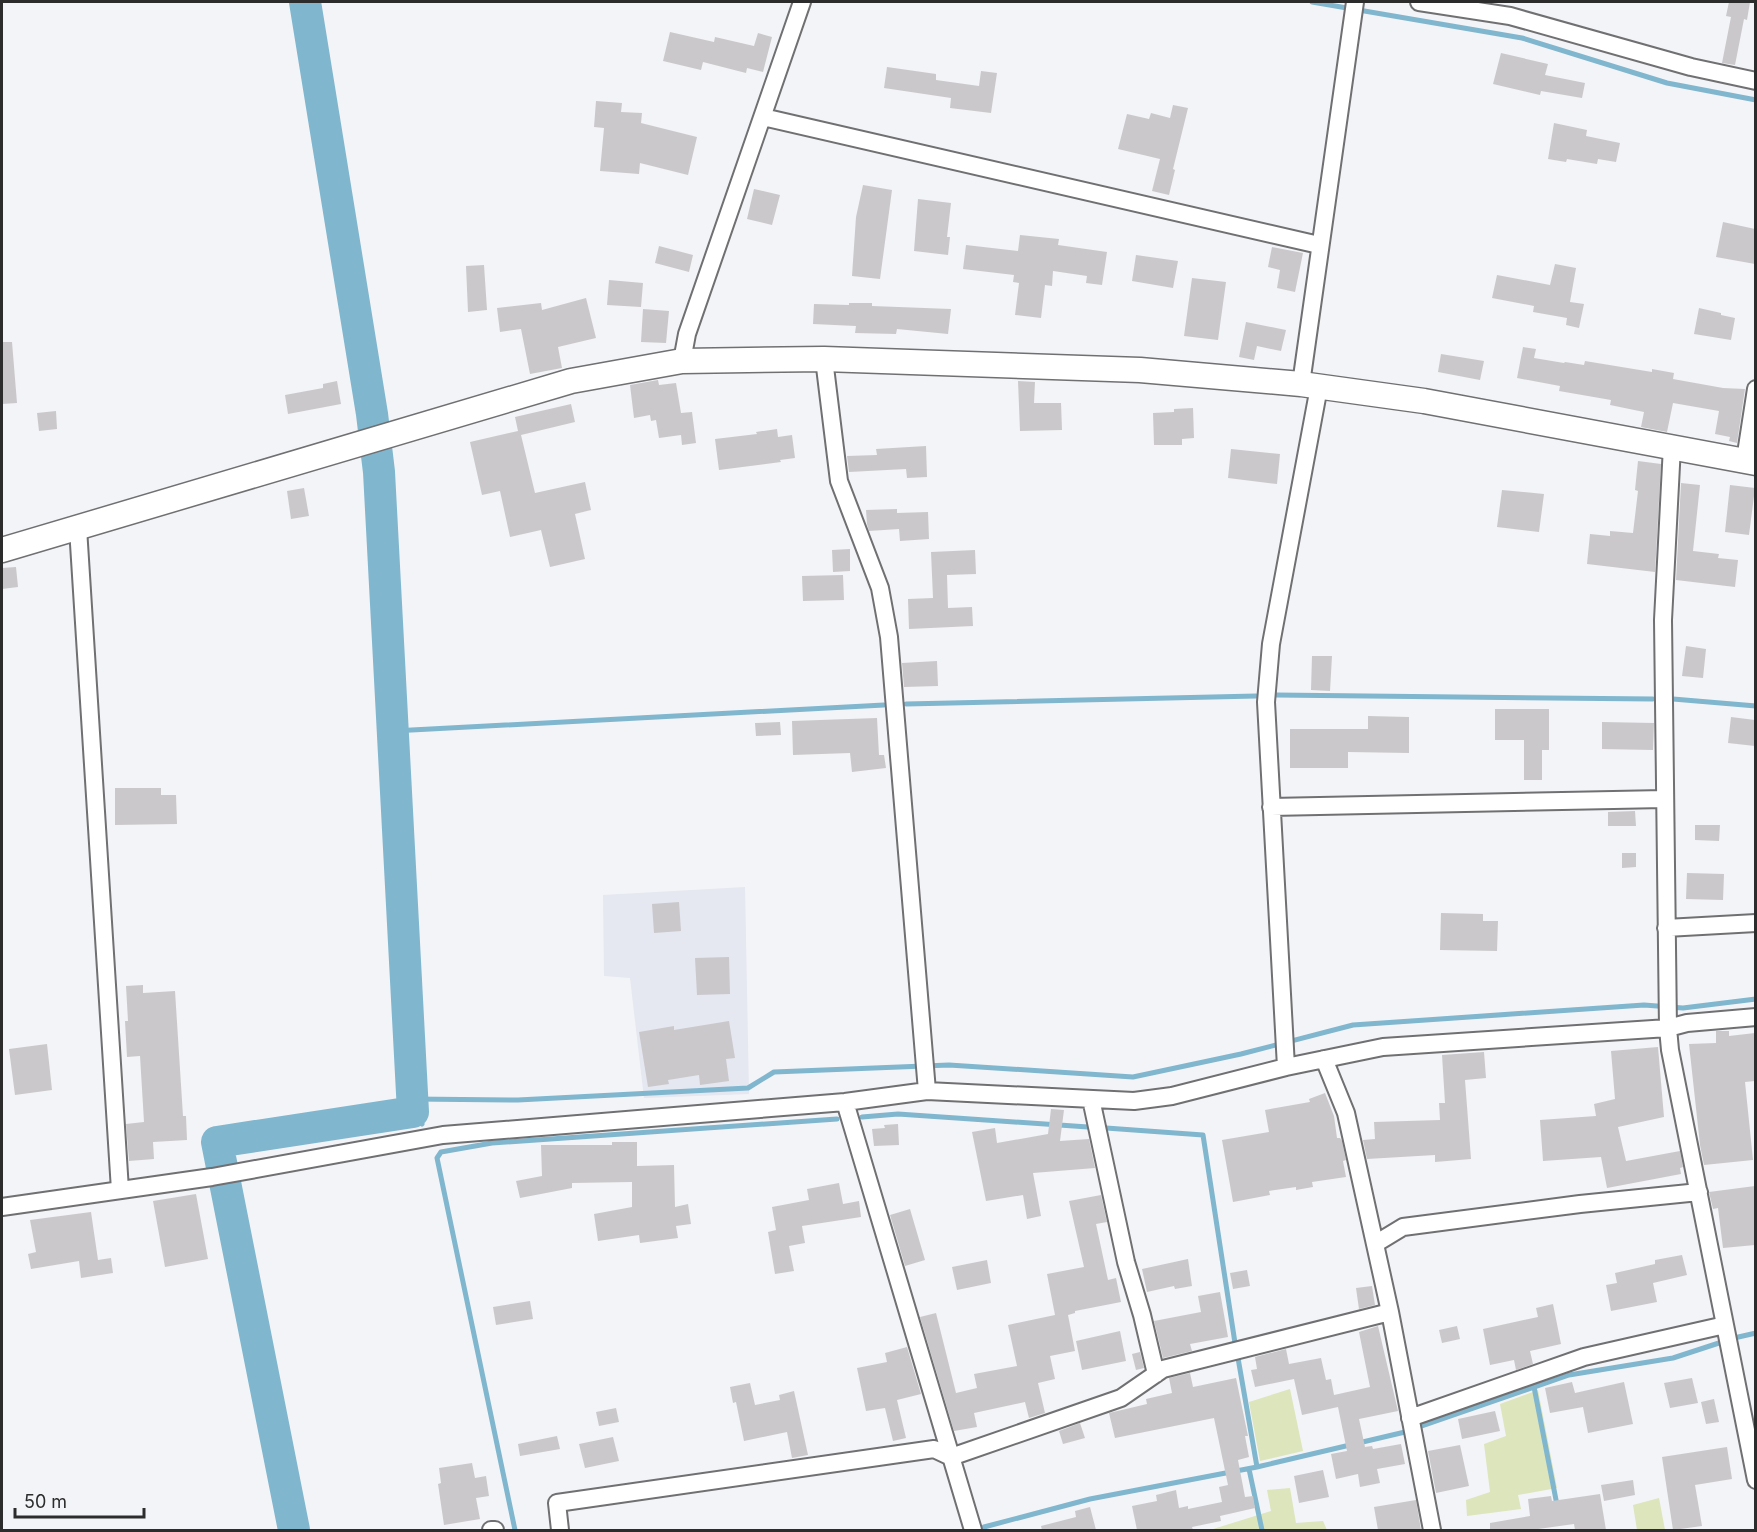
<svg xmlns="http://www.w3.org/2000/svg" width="1757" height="1532" font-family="Inter,sans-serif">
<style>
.built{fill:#e5e7f1}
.green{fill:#dce5bc}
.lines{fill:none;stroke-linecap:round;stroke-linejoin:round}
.stream{stroke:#80b6ce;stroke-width:5}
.river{stroke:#80b6ce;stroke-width:32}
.building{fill:#cac8cb}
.street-casing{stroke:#707073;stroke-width:20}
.secondary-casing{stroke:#707073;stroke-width:27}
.street{stroke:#fff;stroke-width:16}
.secondary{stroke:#fff;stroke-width:24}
</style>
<rect width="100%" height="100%" fill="#f3f4f7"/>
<path class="built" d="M 745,887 L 749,1094 L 644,1098 L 630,978 L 604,976 L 603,895 Z"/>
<path class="green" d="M 1290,1389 L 1303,1451 L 1260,1461 L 1249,1402 Z
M 1538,1390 L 1557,1488 L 1518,1495 L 1521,1509 L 1467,1516 L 1466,1500 L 1490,1492 L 1484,1444 L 1506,1436 L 1500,1404 Z
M 1290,1488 L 1296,1523 L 1323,1521 L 1327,1530 L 1210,1530 L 1271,1511 L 1267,1490 Z
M 1659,1498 L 1665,1530 L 1637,1530 L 1633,1505 Z"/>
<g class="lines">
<path class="stream" d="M 1312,2 L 1522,38 L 1667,83 L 1756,100
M 1276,695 L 1653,699
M 1673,699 L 1756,706
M 906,704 L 1256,696
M 393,731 L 884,705
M 413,1099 L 518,1100 L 748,1088 L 774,1072 L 949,1065 L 1133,1077 L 1241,1054 L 1353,1025 L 1644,1005 L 1683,1008 L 1756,999
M 413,1112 L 422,1124
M 862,1117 L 898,1114 L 1088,1127
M 1106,1128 L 1203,1135 L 1235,1343
M 1734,1338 L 1756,1333
M 1238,1358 L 1257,1467
M 1534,1387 L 1557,1505
M 1419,1427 L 1569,1375 L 1673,1358 L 1722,1342
M 1249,1469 L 1262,1530
M 984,1527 L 1090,1499 L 1257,1467 L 1405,1432
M 515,1530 L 437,1158 L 441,1152 L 492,1143 L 837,1119"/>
<path class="river" d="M 294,1530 L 217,1142 L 413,1112 L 379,472 L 372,414 L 305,2"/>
</g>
<path class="building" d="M 1729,2 L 1750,2 L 1747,20 L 1744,19 L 1735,65 L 1722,63 L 1731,17 L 1726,16 Z
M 670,32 L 714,42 L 715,37 L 754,46 L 758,33 L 772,37 L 763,72 L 747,68 L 746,73 L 703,62 L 701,70 L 663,61 Z
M 1501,53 L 1548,64 L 1545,75 L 1585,83 L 1582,98 L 1541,91 L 1540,95 L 1493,84 Z
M 887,67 L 936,74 L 936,80 L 979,86 L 981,71 L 997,73 L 991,113 L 950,108 L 951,98 L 884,88 Z
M 596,101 L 622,103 L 621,112 L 642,113 L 641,123 L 697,137 L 688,175 L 640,163 L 639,174 L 600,171 L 604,128 L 594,127 Z
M 1173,105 L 1188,108 L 1173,169 L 1175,170 L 1169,195 L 1152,191 L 1160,159 L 1118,149 L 1127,114 L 1149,119 L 1151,113 L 1170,118 Z
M 1554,123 L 1587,130 L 1586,136 L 1620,143 L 1616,162 L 1598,159 L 1597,164 L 1567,159 L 1566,162 L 1548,159 Z
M 863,185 L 892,190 L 880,279 L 852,276 L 856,217 Z
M 754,189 L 780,195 L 772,225 L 747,219 Z
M 918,199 L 951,203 L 947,237 L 950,237 L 948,255 L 914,251 Z
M 1723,222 L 1755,229 L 1755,264 L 1716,257 Z
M 1020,235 L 1059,239 L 1058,245 L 1107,252 L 1102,285 L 1086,283 L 1087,276 L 1053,271 L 1052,286 L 1045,285 L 1041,318 L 1015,315 L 1019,283 L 1013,282 L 1014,275 L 963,269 L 966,245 L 1018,251 Z
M 659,246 L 693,255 L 689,272 L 655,263 Z
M 1272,247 L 1303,253 L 1295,292 L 1277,288 L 1280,270 L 1268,267 Z
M 1136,255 L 1178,261 L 1173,288 L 1132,281 Z
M 1555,264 L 1576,268 L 1570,302 L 1584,304 L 1579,328 L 1566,325 L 1567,318 L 1533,312 L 1534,306 L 1492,298 L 1497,275 L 1550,285 Z
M 484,265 L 487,310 L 468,312 L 466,266 Z
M 1192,278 L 1226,282 L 1218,340 L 1184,336 Z
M 609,280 L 643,283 L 641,307 L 607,305 Z
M 586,298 L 596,338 L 558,347 L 562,368 L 530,374 L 521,329 L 500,332 L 497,308 L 541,303 L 542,310 Z
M 849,303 L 872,303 L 872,306 L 951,309 L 948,334 L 897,329 L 896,334 L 855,333 L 856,326 L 813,324 L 814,304 L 849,305 Z
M 1699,308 L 1721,313 L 1721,315 L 1735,318 L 1731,340 L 1694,334 Z
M 643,309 L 669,311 L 666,343 L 641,342 Z
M 1246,322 L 1286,330 L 1281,351 L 1257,346 L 1254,360 L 1239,357 Z
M 2,342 L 12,342 L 17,403 L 2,404 Z
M 1523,347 L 1536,349 L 1534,358 L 1564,363 L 1565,362 L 1584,365 L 1585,361 L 1652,372 L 1652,369 L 1674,373 L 1673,379 L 1723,388 L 1745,389 L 1737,443 L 1729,441 L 1730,437 L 1715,434 L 1719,411 L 1673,403 L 1667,432 L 1641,427 L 1644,412 L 1610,405 L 1611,400 L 1559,391 L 1560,386 L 1517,378 Z
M 1441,354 L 1484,361 L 1480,380 L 1438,372 Z
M 658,380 L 659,385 L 676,383 L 681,413 L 692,412 L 696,443 L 682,445 L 681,435 L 659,438 L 656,420 L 651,421 L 650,415 L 634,418 L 630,385 Z
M 337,381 L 341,404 L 288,414 L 285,395 L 323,388 L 323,384 Z
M 1018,381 L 1035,382 L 1034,403 L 1061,403 L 1062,430 L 1020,431 Z
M 571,404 L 575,422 L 521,435 L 535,493 L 585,482 L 591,510 L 575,514 L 585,559 L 550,567 L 541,530 L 510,537 L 500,491 L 482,495 L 470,442 L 518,431 L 515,417 Z
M 1193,408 L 1194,438 L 1182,439 L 1182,445 L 1154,445 L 1153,413 L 1174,412 L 1174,409 Z
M 56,411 L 57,429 L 39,431 L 37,413 Z
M 777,429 L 778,437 L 792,435 L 795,458 L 780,460 L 781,462 L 719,470 L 715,439 L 757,434 L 756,432 Z
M 926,446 L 927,477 L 907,478 L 906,469 L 849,472 L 847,456 L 877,455 L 876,449 Z
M 1231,449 L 1280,454 L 1277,484 L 1228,478 Z
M 1638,461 L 1661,464 L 1655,572 L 1587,564 L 1590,534 L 1610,536 L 1610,531 L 1633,533 L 1638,491 L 1635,490 Z
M 1681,483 L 1700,485 L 1693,551 L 1719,554 L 1718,558 L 1738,560 L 1735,587 L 1676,580 Z
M 1730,485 L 1755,488 L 1749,535 L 1725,532 Z
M 304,488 L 309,516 L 291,519 L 287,491 Z
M 1502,490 L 1544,494 L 1539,532 L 1497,527 Z
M 897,509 L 897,513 L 928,512 L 929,539 L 900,541 L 899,529 L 869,531 L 867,524 L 866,510 Z
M 850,549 L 850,571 L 833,572 L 832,550 Z
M 975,550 L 976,574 L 947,575 L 948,608 L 972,607 L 973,626 L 909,629 L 908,599 L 933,598 L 931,552 Z
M 16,567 L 18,587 L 2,589 L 2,568 Z
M 843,575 L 844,600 L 803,601 L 802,576 Z
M 1686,646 L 1706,649 L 1703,678 L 1682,676 Z
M 1312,656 L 1332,656 L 1330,691 L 1311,690 Z
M 937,661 L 938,686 L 904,687 L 902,663 Z
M 1495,709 L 1549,709 L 1549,750 L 1542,750 L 1542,780 L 1524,780 L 1524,740 L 1495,740 Z
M 1368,716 L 1409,717 L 1409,753 L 1348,752 L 1348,768 L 1290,768 L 1290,729 L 1368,729 Z
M 1731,717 L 1755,720 L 1755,746 L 1728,743 Z
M 877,718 L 879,755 L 884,755 L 886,768 L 852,772 L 850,753 L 793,755 L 792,721 Z
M 780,722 L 781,735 L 756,736 L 755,723 Z
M 1602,722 L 1654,723 L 1653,750 L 1602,749 Z
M 115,788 L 161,788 L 161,795 L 176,795 L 177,824 L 115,825 Z
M 1635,811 L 1636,826 L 1608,826 L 1608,812 Z
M 1695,825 L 1720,825 L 1719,841 L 1695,840 Z
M 1622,853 L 1636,853 L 1636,867 L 1622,868 Z
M 1687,873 L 1724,874 L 1723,900 L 1686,899 Z
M 679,902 L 681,931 L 654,933 L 652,904 Z
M 1441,913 L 1483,914 L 1483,921 L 1498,921 L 1497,951 L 1440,950 Z
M 729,957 L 730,994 L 697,995 L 695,958 Z
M 143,985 L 143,993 L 175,991 L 183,1116 L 186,1116 L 187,1140 L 153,1142 L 154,1159 L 129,1161 L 126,1124 L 144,1122 L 140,1056 L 127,1057 L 125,1021 L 128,1021 L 126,986 Z
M 729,1021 L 735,1058 L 726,1059 L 729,1081 L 700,1085 L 699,1075 L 668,1080 L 669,1084 L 648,1087 L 639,1032 L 674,1026 L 674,1030 Z
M 1716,1031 L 1729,1031 L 1729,1036 L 1755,1033 L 1755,1081 L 1745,1082 L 1753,1160 L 1704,1165 L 1700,1145 L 1689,1044 L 1716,1043 Z
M 47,1044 L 52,1090 L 15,1095 L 9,1049 Z
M 1658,1047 L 1664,1117 L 1618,1127 L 1626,1161 L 1680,1151 L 1683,1167 L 1680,1168 L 1681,1174 L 1607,1188 L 1601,1157 L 1543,1161 L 1540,1120 L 1596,1116 L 1594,1104 L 1615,1099 L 1611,1051 Z
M 1484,1052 L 1486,1078 L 1465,1080 L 1471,1159 L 1435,1162 L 1435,1155 L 1367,1159 L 1363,1140 L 1375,1139 L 1374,1122 L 1440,1120 L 1439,1103 L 1445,1103 L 1442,1055 Z
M 1325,1093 L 1334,1116 L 1337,1138 L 1340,1138 L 1342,1141 L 1346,1160 L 1343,1161 L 1346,1177 L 1312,1182 L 1313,1187 L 1296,1190 L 1296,1187 L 1269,1191 L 1270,1195 L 1233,1202 L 1222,1140 L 1269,1132 L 1265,1110 L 1310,1102 L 1309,1099 Z
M 1051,1109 L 1064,1110 L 1060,1141 L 1089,1139 L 1095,1168 L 1033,1173 L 1041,1216 L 1027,1219 L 1023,1195 L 986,1201 L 972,1132 L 995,1128 L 997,1143 L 1048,1134 Z
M 898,1124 L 899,1145 L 874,1146 L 872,1129 L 885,1128 L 884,1125 Z
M 612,1142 L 637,1142 L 637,1166 L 674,1165 L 675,1207 L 688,1204 L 691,1224 L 676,1226 L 678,1238 L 640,1243 L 639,1235 L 598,1241 L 594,1214 L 632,1207 L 632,1182 L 572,1183 L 572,1188 L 520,1198 L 516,1181 L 542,1176 L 541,1145 L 612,1145 Z
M 839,1183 L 843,1204 L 859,1201 L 861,1217 L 802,1226 L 805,1243 L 789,1246 L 794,1271 L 775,1274 L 768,1232 L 776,1230 L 772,1207 L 809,1200 L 807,1189 Z
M 1755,1186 L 1755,1245 L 1723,1248 L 1718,1208 L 1713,1209 L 1709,1192 Z
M 196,1194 L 208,1259 L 165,1267 L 153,1201 Z
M 1101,1195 L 1107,1222 L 1096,1224 L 1108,1280 L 1116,1278 L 1121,1302 L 1075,1311 L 1075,1313 L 1068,1315 L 1075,1351 L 1050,1356 L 1055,1379 L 1038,1383 L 1045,1413 L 1029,1418 L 1025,1402 L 974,1413 L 977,1427 L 954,1431 L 920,1317 L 936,1313 L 956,1393 L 977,1388 L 974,1374 L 1017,1366 L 1008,1325 L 1055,1315 L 1047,1274 L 1084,1267 L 1069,1201 Z
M 910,1209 L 925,1260 L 905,1266 L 890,1215 Z
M 91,1212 L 98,1260 L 111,1258 L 113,1273 L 81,1278 L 79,1261 L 31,1269 L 28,1254 L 36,1252 L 30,1220 Z
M 1682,1255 L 1687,1275 L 1653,1283 L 1657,1302 L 1611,1311 L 1606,1285 L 1617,1283 L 1615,1273 L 1655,1264 L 1655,1260 Z
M 1188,1259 L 1192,1286 L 1175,1289 L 1174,1286 L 1147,1292 L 1142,1269 Z
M 987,1260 L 991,1283 L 957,1290 L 952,1267 Z
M 1247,1270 L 1250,1286 L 1233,1289 L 1230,1273 Z
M 1372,1286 L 1375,1305 L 1359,1309 L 1356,1288 Z
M 1220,1292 L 1228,1337 L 1190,1344 L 1192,1351 L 1163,1358 L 1154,1321 L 1201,1312 L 1198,1296 Z
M 530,1301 L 533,1319 L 496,1325 L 493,1307 Z
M 1553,1304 L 1561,1344 L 1530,1351 L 1533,1364 L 1516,1370 L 1514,1360 L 1490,1365 L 1483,1329 L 1538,1317 L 1536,1308 Z
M 1378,1326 L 1398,1411 L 1359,1419 L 1365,1447 L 1372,1446 L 1373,1449 L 1401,1444 L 1405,1464 L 1377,1469 L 1380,1483 L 1360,1487 L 1358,1474 L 1336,1479 L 1331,1454 L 1347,1451 L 1338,1407 L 1302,1415 L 1294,1379 L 1255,1387 L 1251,1370 L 1257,1369 L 1255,1357 L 1286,1349 L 1289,1364 L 1321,1358 L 1326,1380 L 1331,1379 L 1334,1395 L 1370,1387 L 1359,1332 Z
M 1457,1326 L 1460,1339 L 1442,1343 L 1439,1330 Z
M 1120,1331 L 1126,1361 L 1082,1370 L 1076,1341 Z
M 907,1347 L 921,1394 L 897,1400 L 906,1438 L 893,1441 L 885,1408 L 866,1411 L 857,1368 L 887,1362 L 885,1353 Z
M 1140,1352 L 1144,1368 L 1136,1370 L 1132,1354 Z
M 1190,1373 L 1193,1387 L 1236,1378 L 1248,1436 L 1245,1436 L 1249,1457 L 1238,1460 L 1245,1497 L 1253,1496 L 1255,1508 L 1220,1516 L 1221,1521 L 1192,1527 L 1193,1530 L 1137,1530 L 1132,1506 L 1157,1501 L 1156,1495 L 1176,1490 L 1179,1508 L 1188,1506 L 1188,1509 L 1222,1502 L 1219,1487 L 1228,1485 L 1214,1418 L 1115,1438 L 1109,1413 L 1147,1404 L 1146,1399 L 1172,1393 L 1169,1378 Z
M 1692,1378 L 1698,1403 L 1670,1408 L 1664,1383 Z
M 1572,1382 L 1575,1393 L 1624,1382 L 1633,1424 L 1588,1433 L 1583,1407 L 1550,1413 L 1545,1388 Z
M 750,1383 L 755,1405 L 780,1400 L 779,1395 L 794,1391 L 808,1455 L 792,1458 L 787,1432 L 744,1441 L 736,1402 L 733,1403 L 730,1387 Z
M 1714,1399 L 1719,1422 L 1706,1424 L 1701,1402 Z
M 616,1408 L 619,1422 L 599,1426 L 596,1412 Z
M 1495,1411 L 1500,1431 L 1462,1439 L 1458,1419 Z
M 1080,1423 L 1085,1438 L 1063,1444 L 1059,1431 Z
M 557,1436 L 560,1449 L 520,1456 L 518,1444 Z
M 613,1437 L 619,1461 L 585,1468 L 579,1444 Z
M 1460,1445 L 1469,1486 L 1436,1493 L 1428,1451 Z
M 1727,1447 L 1732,1479 L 1695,1485 L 1702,1526 L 1673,1530 L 1662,1457 Z
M 472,1463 L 475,1478 L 486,1476 L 489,1496 L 476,1498 L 480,1519 L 444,1525 L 438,1484 L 441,1483 L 439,1468 Z
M 1323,1470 L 1329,1497 L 1299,1503 L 1294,1476 Z
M 1633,1480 L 1635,1495 L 1604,1501 L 1601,1485 Z
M 1600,1494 L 1606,1530 L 1575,1530 L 1574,1524 L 1531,1530 L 1490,1530 L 1490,1523 L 1530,1516 L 1528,1499 L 1551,1496 L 1552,1501 Z
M 1416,1500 L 1421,1530 L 1378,1530 L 1374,1507 Z
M 1090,1507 L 1096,1530 L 1042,1530 L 1041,1526 L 1076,1517 L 1075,1511 Z"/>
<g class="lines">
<defs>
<path id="street" d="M 1419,2 L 1510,16 L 1691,67 L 1756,81
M 763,117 L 1319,245
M 824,359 L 839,481 L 880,588 L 889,637 L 927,1091
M 682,361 L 687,334 L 802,2
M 1301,384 L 1355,2
M 1672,446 L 1663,620 L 1668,1028 L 1670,1050 L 1756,1480
M 1745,460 L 1756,389
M 78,528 L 120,1190
M 1271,807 L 1664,799
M 1666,928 L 1756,923
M 1324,1059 L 1346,1113 L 1390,1312 L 1432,1530
M 1286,1067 L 1266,702 L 1271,644 L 1319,387
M 1091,1099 L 1126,1262 L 1142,1315 L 1156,1374
M 845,1102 L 973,1530
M 2,1207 L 212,1177 L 443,1135 L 845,1102 L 927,1091 L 1134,1101 L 1172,1096 L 1286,1067 L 1383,1047 L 1668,1028 L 1687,1023 L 1756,1017
M 1375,1244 L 1403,1227 L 1580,1204 L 1699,1192
M 1410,1418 L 1584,1357 L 1725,1325
M 491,1530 L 495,1530
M 560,1530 L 557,1503 L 934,1449 L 951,1457 L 1121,1398 L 1163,1369 L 1390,1312"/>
<path id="secondary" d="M 2,550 L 571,381 L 682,361 L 824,359 L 1140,370 L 1301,384 L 1424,401 L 1756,463"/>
</defs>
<use href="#street" class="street-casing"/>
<use href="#secondary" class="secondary-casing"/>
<use href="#street" class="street"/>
<use href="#secondary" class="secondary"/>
</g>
<rect width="1757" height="1532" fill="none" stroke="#2c2c2d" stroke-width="6"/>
<path d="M15 1508v9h129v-9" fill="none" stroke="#2c2c2d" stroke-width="3"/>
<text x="24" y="1508" font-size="18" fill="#2c2c2d" stroke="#f3f4f7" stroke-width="4.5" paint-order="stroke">50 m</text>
</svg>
